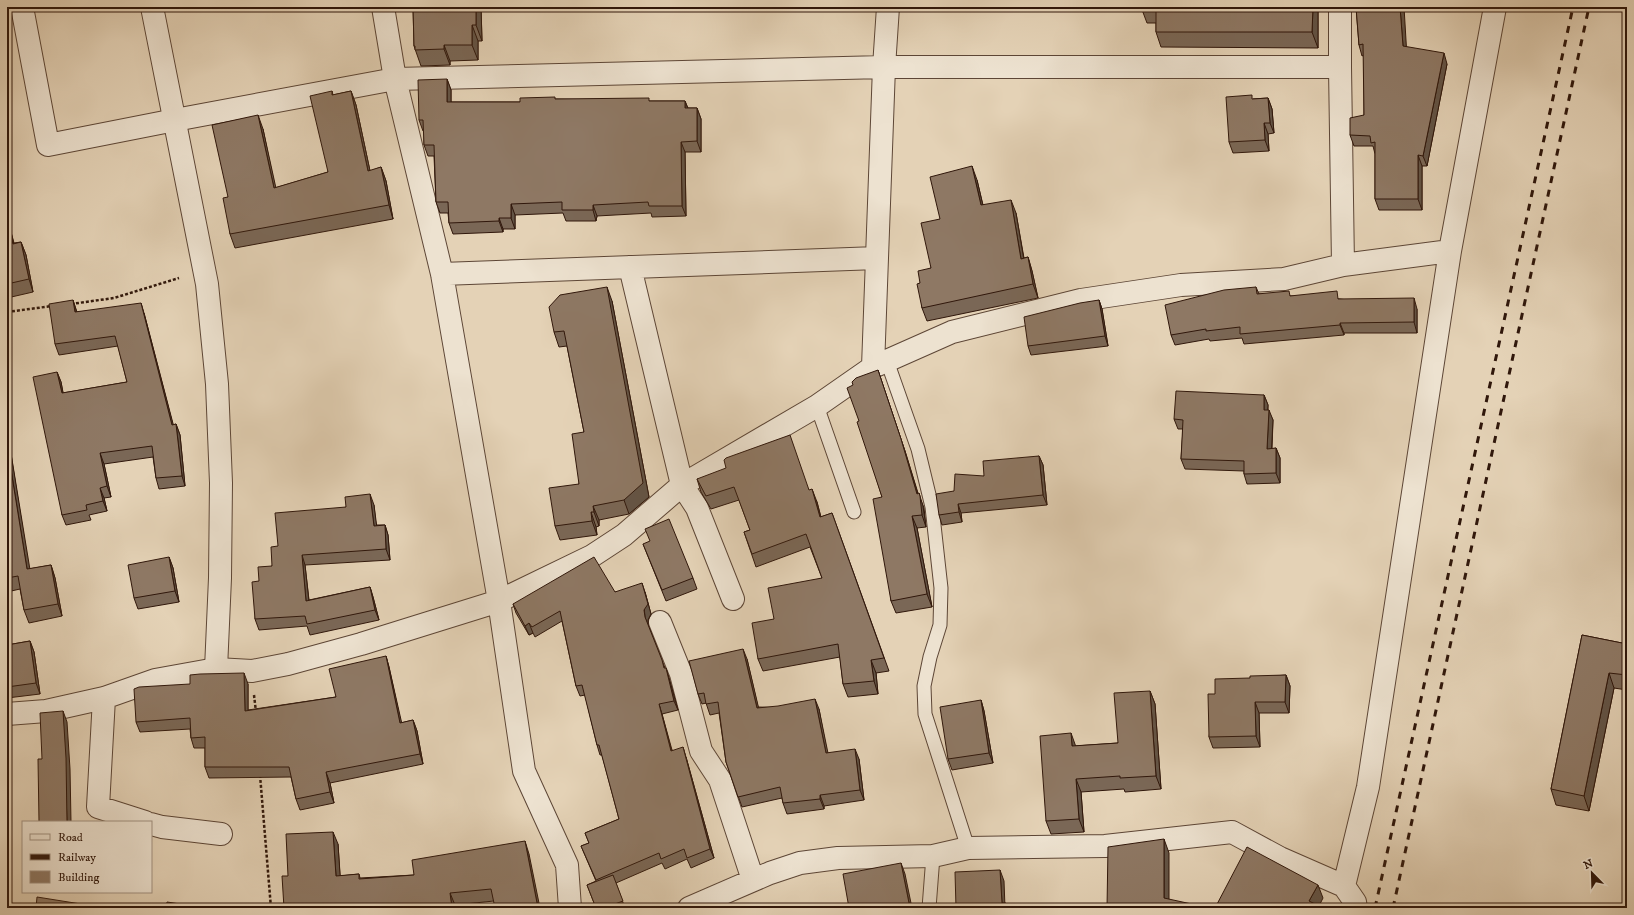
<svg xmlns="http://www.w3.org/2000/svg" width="1634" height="915" font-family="'IM FELL DW Pica',serif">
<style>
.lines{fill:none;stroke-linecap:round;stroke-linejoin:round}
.service-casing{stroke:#5d4636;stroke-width:15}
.minor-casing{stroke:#5d4636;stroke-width:24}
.tertiary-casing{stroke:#5d4636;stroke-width:24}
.path{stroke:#30170b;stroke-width:2.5;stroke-dasharray:3 2;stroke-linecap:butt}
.service{stroke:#ede2d0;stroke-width:13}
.minor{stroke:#ede2d0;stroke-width:22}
.tertiary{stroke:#ede2d0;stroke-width:22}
.rail{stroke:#30170b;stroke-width:3;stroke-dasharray:7 7;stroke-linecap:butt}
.wall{fill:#7a6756;stroke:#30170b}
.shaded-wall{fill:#635446;stroke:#30170b}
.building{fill:#8e7864;stroke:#30170b}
</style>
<rect width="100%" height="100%" fill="#e4d2b6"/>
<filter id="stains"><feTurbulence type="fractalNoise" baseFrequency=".005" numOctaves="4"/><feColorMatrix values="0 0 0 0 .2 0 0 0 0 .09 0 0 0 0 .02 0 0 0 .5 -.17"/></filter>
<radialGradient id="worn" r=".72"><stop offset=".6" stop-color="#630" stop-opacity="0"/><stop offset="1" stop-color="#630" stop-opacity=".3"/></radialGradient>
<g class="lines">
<defs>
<path id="service" d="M 887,361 L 918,449 L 932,507 L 941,588 L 940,625 L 930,657 L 924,686 L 925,714 L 968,848
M 817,406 L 854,512
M 929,908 L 933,856"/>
<path id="minor" d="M 22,7 L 48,145 L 175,120 L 395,79 L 884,67 L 1340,67 L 1343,265
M 383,7 L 395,79 L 442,274 L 499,601 L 524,771 L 567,865 L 570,908
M 1340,7 L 1340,67
M 630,267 L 682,485 L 697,508 L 733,599
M 442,274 L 877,258
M 873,367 L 884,67 L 888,7
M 660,622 L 681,674 L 701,751 L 720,780 L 753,880
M 104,698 L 98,807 L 145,822
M 7,714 L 46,711 L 104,698 L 155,680 L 216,669 L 252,671 L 288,664 L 361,644 L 499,601 L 592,556 L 624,535 L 682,485 L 817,406 L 873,367 L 952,332 L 1081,300 L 1181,285 L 1284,279 L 1343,265 L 1450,251
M 151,824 L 162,827 L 221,834
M 1344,886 L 1368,787 L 1450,251 L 1495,7
M 689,908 L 770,873 L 800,863 L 838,858 L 933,856 L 968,848 L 1105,846 L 1232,832 L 1280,858 L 1344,886 L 1355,902 L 1356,908"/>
<path id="tertiary" d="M 152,7 L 207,284 L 217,384 L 221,483 L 220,578 L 216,669"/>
</defs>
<use href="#service" class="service-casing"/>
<use href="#minor" class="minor-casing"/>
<use href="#tertiary" class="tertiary-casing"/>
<path class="path" d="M 71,304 L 114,298 L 179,278
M 7,312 L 52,306
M 254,695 L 256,712
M 260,775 L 271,908"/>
<use href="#service" class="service"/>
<use href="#minor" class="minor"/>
<use href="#tertiary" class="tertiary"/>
<path class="rail" d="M 1375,908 L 1573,7
M 1393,908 L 1589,7"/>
</g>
<path class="wall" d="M 404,7 L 481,7 L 482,41 L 478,41 L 478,60 L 450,61 L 450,65 L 421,66 L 414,46 L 413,7 L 405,8 Z
M 1141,7 L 1318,7 L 1318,48 L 1161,47 L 1156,32 L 1156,23 L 1147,23 Z
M 1356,7 L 1406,47 L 1447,64 L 1427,166 L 1422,166 L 1422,210 L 1379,210 L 1375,199 L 1375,154 L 1373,146 L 1354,146 L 1350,135 L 1364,115 L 1364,55 L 1362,56 L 1359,45 Z
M 447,79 L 451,90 L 451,102 L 520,102 L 555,99 L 650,101 L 685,101 L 688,108 L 697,108 L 701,119 L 701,152 L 685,152 L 686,216 L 652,217 L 651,213 L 597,216 L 596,221 L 566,221 L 563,213 L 515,215 L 515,229 L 503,229 L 503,232 L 453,234 L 449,223 L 448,213 L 440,213 L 436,202 L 434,156 L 428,156 L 424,145 L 424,131 L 423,131 L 419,120 Z
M 332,91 L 333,95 L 351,91 L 356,105 L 370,171 L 381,167 L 386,181 L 393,219 L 235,248 L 230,234 L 228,197 L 263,129 L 275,188 L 328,172 Z
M 1268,98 L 1272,109 L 1274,133 L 1268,134 L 1269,151 L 1233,153 L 1229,142 L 1253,99 Z
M 977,180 L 983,205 L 1016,213 L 1024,258 L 1028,257 L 1032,271 L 1038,298 L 927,321 L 922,308 L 920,283 L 931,268 L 940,219 Z
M 7,217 L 14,243 L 21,242 L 26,255 L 33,292 L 7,298 Z
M 1256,287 L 1259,294 L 1340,299 L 1417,309 L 1417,333 L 1344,333 L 1344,335 L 1244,344 L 1242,338 L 1210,341 L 1209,339 L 1175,345 L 1171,335 Z
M 73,300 L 77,312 L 144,313 L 173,425 L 176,424 L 180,435 L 185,486 L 159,489 L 156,478 L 153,457 L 104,464 L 111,497 L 104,498 L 107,511 L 89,515 L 91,520 L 66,525 L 62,515 L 57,372 L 61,382 L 63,393 L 127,382 L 118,346 L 59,355 L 55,344 Z
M 1099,300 L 1102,309 L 1108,346 L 1031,355 L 1028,346 Z
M 612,301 L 649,497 L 629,514 L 599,520 L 599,526 L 596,527 L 597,535 L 560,540 L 555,526 L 579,484 L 584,432 L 567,346 L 559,347 L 554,332 Z
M 882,383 L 905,451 L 918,493 L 924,508 L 926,527 L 917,528 L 932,607 L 896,613 L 891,601 L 882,497 L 859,421 Z
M 1264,395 L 1268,405 L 1268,410 L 1273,420 L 1272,449 L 1276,448 L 1280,458 L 1280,483 L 1247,484 L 1244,474 L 1244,471 L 1185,469 L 1181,459 L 1183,429 L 1178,429 L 1174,419 Z
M 7,429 L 29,569 L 51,565 L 55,578 L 62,616 L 29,623 L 24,610 L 20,589 L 7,592 Z
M 1039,456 L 1043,465 L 1047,505 L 961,513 L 962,522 L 942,525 L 939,515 L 954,491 L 984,476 Z
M 697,479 L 809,490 L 817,502 L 821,517 L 832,513 L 889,671 L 876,673 L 878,694 L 848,697 L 843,684 L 840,657 L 763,671 L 758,659 L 774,619 L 822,578 L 810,547 L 756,567 L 744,532 L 750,530 L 739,500 L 711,509 L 701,492 Z
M 374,505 L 376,525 L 385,525 L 388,535 L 390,560 L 305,565 L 309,600 L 370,587 L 373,597 L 379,620 L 310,635 L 307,626 L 259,630 L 255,619 L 259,581 L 272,566 L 278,546 L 346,507 Z
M 643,544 L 693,578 L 697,589 L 666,601 Z
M 169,557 L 173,568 L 179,602 L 138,609 L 134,598 Z
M 615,592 L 645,592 L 651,614 L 648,620 L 648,625 L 669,678 L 678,710 L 662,714 L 672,750 L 686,757 L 714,858 L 691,868 L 687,859 L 665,869 L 662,863 L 616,883 L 625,908 L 596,908 L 587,885 L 596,881 L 581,846 L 589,843 L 585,833 L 619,819 L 602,755 L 600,755 L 597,745 L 585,695 L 580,696 L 576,686 L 562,621 L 535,637 L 533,633 L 529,635 L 516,613 L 513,604 Z
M 1582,635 L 1627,644 L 1627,690 L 1614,688 L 1589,811 L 1556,805 L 1551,789 Z
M 30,641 L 34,652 L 40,694 L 7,698 L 7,645 Z
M 386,656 L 389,667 L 401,723 L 413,720 L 417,731 L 423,764 L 330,783 L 334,803 L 300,810 L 296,799 L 291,777 L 209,778 L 205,767 L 205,748 L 194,748 L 191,738 L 190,729 L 140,732 L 136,722 L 248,684 L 248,710 L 336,697 Z
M 747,659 L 758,707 L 819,709 L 827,753 L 859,759 L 864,800 L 824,806 L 824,809 L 787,814 L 783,803 L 782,798 L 742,807 L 726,762 L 719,713 L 710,715 L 706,703 L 702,704 L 698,694 Z
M 1286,675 L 1290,686 L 1289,713 L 1259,713 L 1260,747 L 1213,748 L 1209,737 L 1215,694 L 1250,678 Z
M 1150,691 L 1155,704 L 1161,789 L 1125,792 L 1124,789 L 1081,792 L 1084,832 L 1051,834 L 1046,821 L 1075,746 L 1118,743 Z
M 981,700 L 984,711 L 993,763 L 952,770 L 948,759 Z
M 338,844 L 340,876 L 359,874 L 360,878 L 414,875 L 529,854 L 494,901 L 455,905 L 455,908 L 284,908 L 288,876 Z"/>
<path class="shaded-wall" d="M 476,7 L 481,7 L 482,41 L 476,25 Z
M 1313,7 L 1318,7 L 1318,48 L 1312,32 Z
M 1400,7 L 1404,7 L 1407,57 L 1403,46 Z
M 472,25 L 478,41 L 478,60 L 472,45 Z
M 444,45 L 450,61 L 450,65 L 444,49 Z
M 1444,53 L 1447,64 L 1427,166 L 1423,156 Z
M 447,79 L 451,90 L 451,113 L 447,102 Z
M 351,91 L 356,105 L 373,185 L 368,171 Z
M 1268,98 L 1272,109 L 1274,133 L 1270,123 Z
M 685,101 L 689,112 L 685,108 Z
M 697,108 L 701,119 L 701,152 L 697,141 Z
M 258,115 L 263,129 L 279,202 L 274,188 Z
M 1264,123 L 1268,134 L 1269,151 L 1265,140 Z
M 681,142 L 685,152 L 686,216 L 682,206 Z
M 1418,155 L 1422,166 L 1422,210 L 1418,199 Z
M 972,166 L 977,180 L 986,219 L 981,205 Z
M 381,167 L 386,181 L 393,219 L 389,205 Z
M 1011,200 L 1016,213 L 1026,272 L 1021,259 Z
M 511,204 L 515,215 L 515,229 L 511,218 Z
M 593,205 L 597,216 L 596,221 L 593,210 Z
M 7,217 L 17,256 L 13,244 L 7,222 Z
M 499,218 L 503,229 L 503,232 L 499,221 Z
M 21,242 L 26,255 L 33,292 L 29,279 Z
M 1028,257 L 1032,271 L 1038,298 L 1033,284 Z
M 607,287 L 612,301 L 649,497 L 629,514 L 624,500 Z
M 1414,298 L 1417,309 L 1417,333 L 1414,322 Z
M 73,300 L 76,310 L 79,323 L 75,312 Z
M 1099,300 L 1102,309 L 1108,346 L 1105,336 Z
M 141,303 L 144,313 L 176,435 L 172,425 Z
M 1340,323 L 1344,333 L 1344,335 L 1340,325 Z
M 878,370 L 905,451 L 920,501 L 919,493 L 923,506 L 926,527 L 922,515 L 917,494 Z
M 57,372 L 61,382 L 65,403 L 62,393 Z
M 1264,395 L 1268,405 L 1267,420 L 1264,410 Z
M 1269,410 L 1273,420 L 1271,459 L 1267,449 Z
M 176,424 L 180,435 L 185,486 L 182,476 Z
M 7,429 L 32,582 L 27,569 L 7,445 Z
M 1276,448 L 1280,458 L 1280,483 L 1276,473 Z
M 100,453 L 104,464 L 111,497 L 107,486 Z
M 1039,456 L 1043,465 L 1047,505 L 1043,495 Z
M 100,488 L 104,498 L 107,511 L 103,501 Z
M 812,489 L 817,502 L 824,530 L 820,517 Z
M 370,494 L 374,505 L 378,536 L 374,526 Z
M 958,504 L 961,513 L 962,522 L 959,512 Z
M 593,506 L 599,520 L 599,526 L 594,512 Z
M 591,512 L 596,527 L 597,535 L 592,521 Z
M 912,516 L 917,528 L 932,607 L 927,594 Z
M 385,525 L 388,535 L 390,560 L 386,549 Z
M 302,555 L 305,565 L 310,611 L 306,601 Z
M 169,557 L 173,568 L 179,602 L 175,591 Z
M 51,565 L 55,578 L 62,616 L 58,604 Z
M 642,583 L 645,592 L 651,614 L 648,620 L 648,627 L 645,617 Z
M 370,587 L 373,597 L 379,620 L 375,610 Z
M 529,623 L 533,633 L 529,635 L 525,626 Z
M 30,641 L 34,652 L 40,694 L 36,683 Z
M 743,649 L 747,659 L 761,718 L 757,708 Z
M 386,656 L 389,667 L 404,733 L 400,723 Z
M 871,660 L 876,673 L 878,694 L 874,681 Z
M 666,668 L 669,678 L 678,710 L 674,701 Z
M 244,673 L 248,684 L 248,721 L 245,711 Z
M 1609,673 L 1614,688 L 1589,811 L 1584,796 Z
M 1286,675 L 1290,686 L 1289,713 L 1285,702 Z
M 1150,691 L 1155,704 L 1161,789 L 1156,776 Z
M 815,699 L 819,709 L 830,763 L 826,753 Z
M 981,700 L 984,711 L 993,763 L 989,753 Z
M 1255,702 L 1259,713 L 1260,747 L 1256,736 Z
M 659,704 L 662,714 L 674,760 L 671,751 Z
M 63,711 L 67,722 L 70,769 L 71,822 L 67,822 Z
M 413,720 L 417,731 L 423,764 L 420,754 Z
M 1071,733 L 1076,747 L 1072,746 Z
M 683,747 L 686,757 L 714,858 L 710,849 Z
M 855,749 L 859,759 L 864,800 L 860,790 Z
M 326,772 L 330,783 L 334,803 L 330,792 Z
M 1076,779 L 1081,792 L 1084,832 L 1079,819 Z
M 820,795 L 824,806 L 824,809 L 820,799 Z
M 333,832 L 338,844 L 341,888 L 336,876 Z
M 1164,839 L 1169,853 L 1169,908 L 1164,898 Z
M 525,841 L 529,854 L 540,908 L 538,908 Z
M 901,863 L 905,874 L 912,908 L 910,908 Z
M 1000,870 L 1004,881 L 1005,908 L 1002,903 Z
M 1318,885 L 1323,898 L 1318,908 L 1309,901 Z
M 450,893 L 455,905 L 455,908 L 452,908 Z"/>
<path class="building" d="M 413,7 L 476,7 L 476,25 L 472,25 L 472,45 L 444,45 L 444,49 L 415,50 L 415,46 L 414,46 Z
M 1141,7 L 1313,7 L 1312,32 L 1156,32 L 1156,8 Z
M 1356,7 L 1400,7 L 1403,46 L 1444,53 L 1423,156 L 1418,155 L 1418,199 L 1375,199 L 1375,142 L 1371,143 L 1370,136 L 1350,135 L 1350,118 L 1364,115 L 1363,44 L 1359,45 Z
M 447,79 L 447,102 L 520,102 L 520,98 L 555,97 L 555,99 L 649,98 L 649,101 L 685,101 L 685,108 L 697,108 L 697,141 L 681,142 L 682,206 L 649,206 L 648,202 L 593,205 L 593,210 L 562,210 L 562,202 L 511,204 L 511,218 L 499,218 L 499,221 L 449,223 L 448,202 L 436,202 L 434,145 L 424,145 L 423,120 L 419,120 L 418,80 Z
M 332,91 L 332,95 L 351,91 L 368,171 L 381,167 L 389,205 L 230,234 L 223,198 L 228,197 L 212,125 L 258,115 L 274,188 L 328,172 L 310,96 Z
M 1252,95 L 1252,99 L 1268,98 L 1270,123 L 1264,123 L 1265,140 L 1229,142 L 1226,97 Z
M 972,166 L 981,205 L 1011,200 L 1021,259 L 1028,257 L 1033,284 L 922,308 L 917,284 L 920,283 L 918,271 L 931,268 L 921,223 L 940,219 L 930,177 Z
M 7,222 L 13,244 L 21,242 L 29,279 L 7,284 Z
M 607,287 L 643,483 L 624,500 L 593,506 L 594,512 L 591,512 L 592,521 L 555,526 L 549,488 L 579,484 L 572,434 L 584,432 L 564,331 L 554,332 L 549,307 L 560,295 Z
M 1256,287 L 1257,294 L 1289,291 L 1290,296 L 1337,291 L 1338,299 L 1414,298 L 1414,322 L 1340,323 L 1340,325 L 1240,334 L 1240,327 L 1206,331 L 1206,329 L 1171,335 L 1165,305 L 1224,290 Z
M 73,300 L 75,312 L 141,303 L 172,425 L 176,424 L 182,476 L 156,478 L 152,446 L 100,453 L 107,486 L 100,488 L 103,501 L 86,505 L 87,510 L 62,515 L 33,377 L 57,372 L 62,393 L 127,382 L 115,336 L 55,344 L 49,304 Z
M 1099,300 L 1105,336 L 1028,346 L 1024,317 L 1080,303 Z
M 878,370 L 901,439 L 917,494 L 919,493 L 920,496 L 922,515 L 912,516 L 927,594 L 891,601 L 873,499 L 882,497 L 857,422 L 859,421 L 847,388 L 853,385 L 852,382 L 856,378 Z
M 1176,391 L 1264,395 L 1264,410 L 1269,410 L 1267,449 L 1276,448 L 1276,473 L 1244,474 L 1244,461 L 1181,459 L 1183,420 L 1174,419 Z
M 790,435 L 809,490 L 812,489 L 820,517 L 832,513 L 884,658 L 871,660 L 874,681 L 843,684 L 838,644 L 758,659 L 752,623 L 774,619 L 768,588 L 822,578 L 806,534 L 752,554 L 744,532 L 750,530 L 734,487 L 706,496 L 697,479 L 726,468 L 724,460 L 726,458 Z
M 7,445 L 27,569 L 51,565 L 58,604 L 24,610 L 18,576 L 7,578 Z
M 1039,456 L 1043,495 L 958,504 L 959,512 L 939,515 L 936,494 L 954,491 L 955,474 L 984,476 L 983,461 Z
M 370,494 L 374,526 L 385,525 L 386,549 L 302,555 L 306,601 L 370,587 L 375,610 L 307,624 L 305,616 L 255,619 L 252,582 L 259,581 L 258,567 L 272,566 L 271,547 L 278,546 L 275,513 L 346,507 L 345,497 Z
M 669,519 L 693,578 L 662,590 L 643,544 L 650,541 L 645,529 Z
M 169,557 L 175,591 L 134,598 L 128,565 Z
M 594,557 L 615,592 L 642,583 L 648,604 L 644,610 L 645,617 L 662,660 L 664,668 L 666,668 L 674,701 L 659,704 L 671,751 L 683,747 L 710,849 L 687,858 L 684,849 L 661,859 L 659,853 L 596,880 L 581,846 L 589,843 L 585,833 L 619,819 L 599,745 L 597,745 L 582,685 L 576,686 L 560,611 L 532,627 L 529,623 L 525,626 L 513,604 Z
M 1582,635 L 1627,644 L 1627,675 L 1609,673 L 1584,796 L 1551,789 Z
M 30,641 L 36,683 L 7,687 L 7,645 Z
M 743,649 L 757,708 L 778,706 L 815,699 L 826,753 L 855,749 L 860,790 L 820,795 L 820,799 L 783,803 L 780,787 L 738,797 L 726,762 L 718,702 L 706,704 L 704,693 L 698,694 L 689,661 Z
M 386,656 L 400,723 L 413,720 L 420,754 L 326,772 L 330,792 L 296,799 L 289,767 L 205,767 L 205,737 L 191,738 L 190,718 L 136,722 L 134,689 L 139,687 L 190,684 L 190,675 L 200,674 L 244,673 L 245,711 L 336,697 L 329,669 Z
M 1286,675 L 1285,702 L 1255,702 L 1256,736 L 1209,737 L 1208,694 L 1215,694 L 1215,679 L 1250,678 L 1250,676 Z
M 1150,691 L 1156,776 L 1120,778 L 1120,776 L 1076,779 L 1079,819 L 1046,821 L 1040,736 L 1071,733 L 1072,746 L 1118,743 L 1114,693 Z
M 981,700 L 989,753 L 948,759 L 940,707 Z
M 63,711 L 66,758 L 67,822 L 39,822 L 38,759 L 42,759 L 40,713 Z
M 333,832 L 336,876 L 359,874 L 359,879 L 414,875 L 412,860 L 525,841 L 538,908 L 495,908 L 491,889 L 450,893 L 452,908 L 284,908 L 282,876 L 288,876 L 286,834 Z
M 1164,839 L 1164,898 L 1210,908 L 1107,908 L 1108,847 Z
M 1247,847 L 1318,885 L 1309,901 L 1323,908 L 1215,908 Z
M 901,863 L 910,908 L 849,908 L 843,874 Z
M 1000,870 L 1002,903 L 1006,903 L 1006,908 L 956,908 L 955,872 Z
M 613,875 L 623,901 L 604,908 L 596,908 L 587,885 Z
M 37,897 L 106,908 L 36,908 Z
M 167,902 L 200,907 L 200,908 L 166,908 Z
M 838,904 L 839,908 L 807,908 Z"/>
<rect width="1634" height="915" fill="none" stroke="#e4d2b6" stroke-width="24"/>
<rect x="8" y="8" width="1618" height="899" fill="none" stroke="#30170b" stroke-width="2"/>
<rect x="12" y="12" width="1610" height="891" fill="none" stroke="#30170b"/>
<rect x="22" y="821" width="130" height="72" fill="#ede2d0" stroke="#a19181"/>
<rect x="30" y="834" width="20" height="6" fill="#ede2d0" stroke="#a19181"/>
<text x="58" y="841" font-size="12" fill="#30170b">Road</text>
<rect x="30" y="854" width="20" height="6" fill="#30170b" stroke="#a19181"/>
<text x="58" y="861" font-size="12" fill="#30170b">Railway</text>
<rect x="30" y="871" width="20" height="12" fill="#8e7864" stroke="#a19181"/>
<text x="58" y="881" font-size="12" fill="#30170b">Building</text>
<g transform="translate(1592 873) rotate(337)" stroke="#ede2d0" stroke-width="3" paint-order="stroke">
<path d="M0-3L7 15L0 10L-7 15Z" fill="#30170b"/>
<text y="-6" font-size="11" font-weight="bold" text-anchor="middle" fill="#30170b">N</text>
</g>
<rect width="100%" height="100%" filter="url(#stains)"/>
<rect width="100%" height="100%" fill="url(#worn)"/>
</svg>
